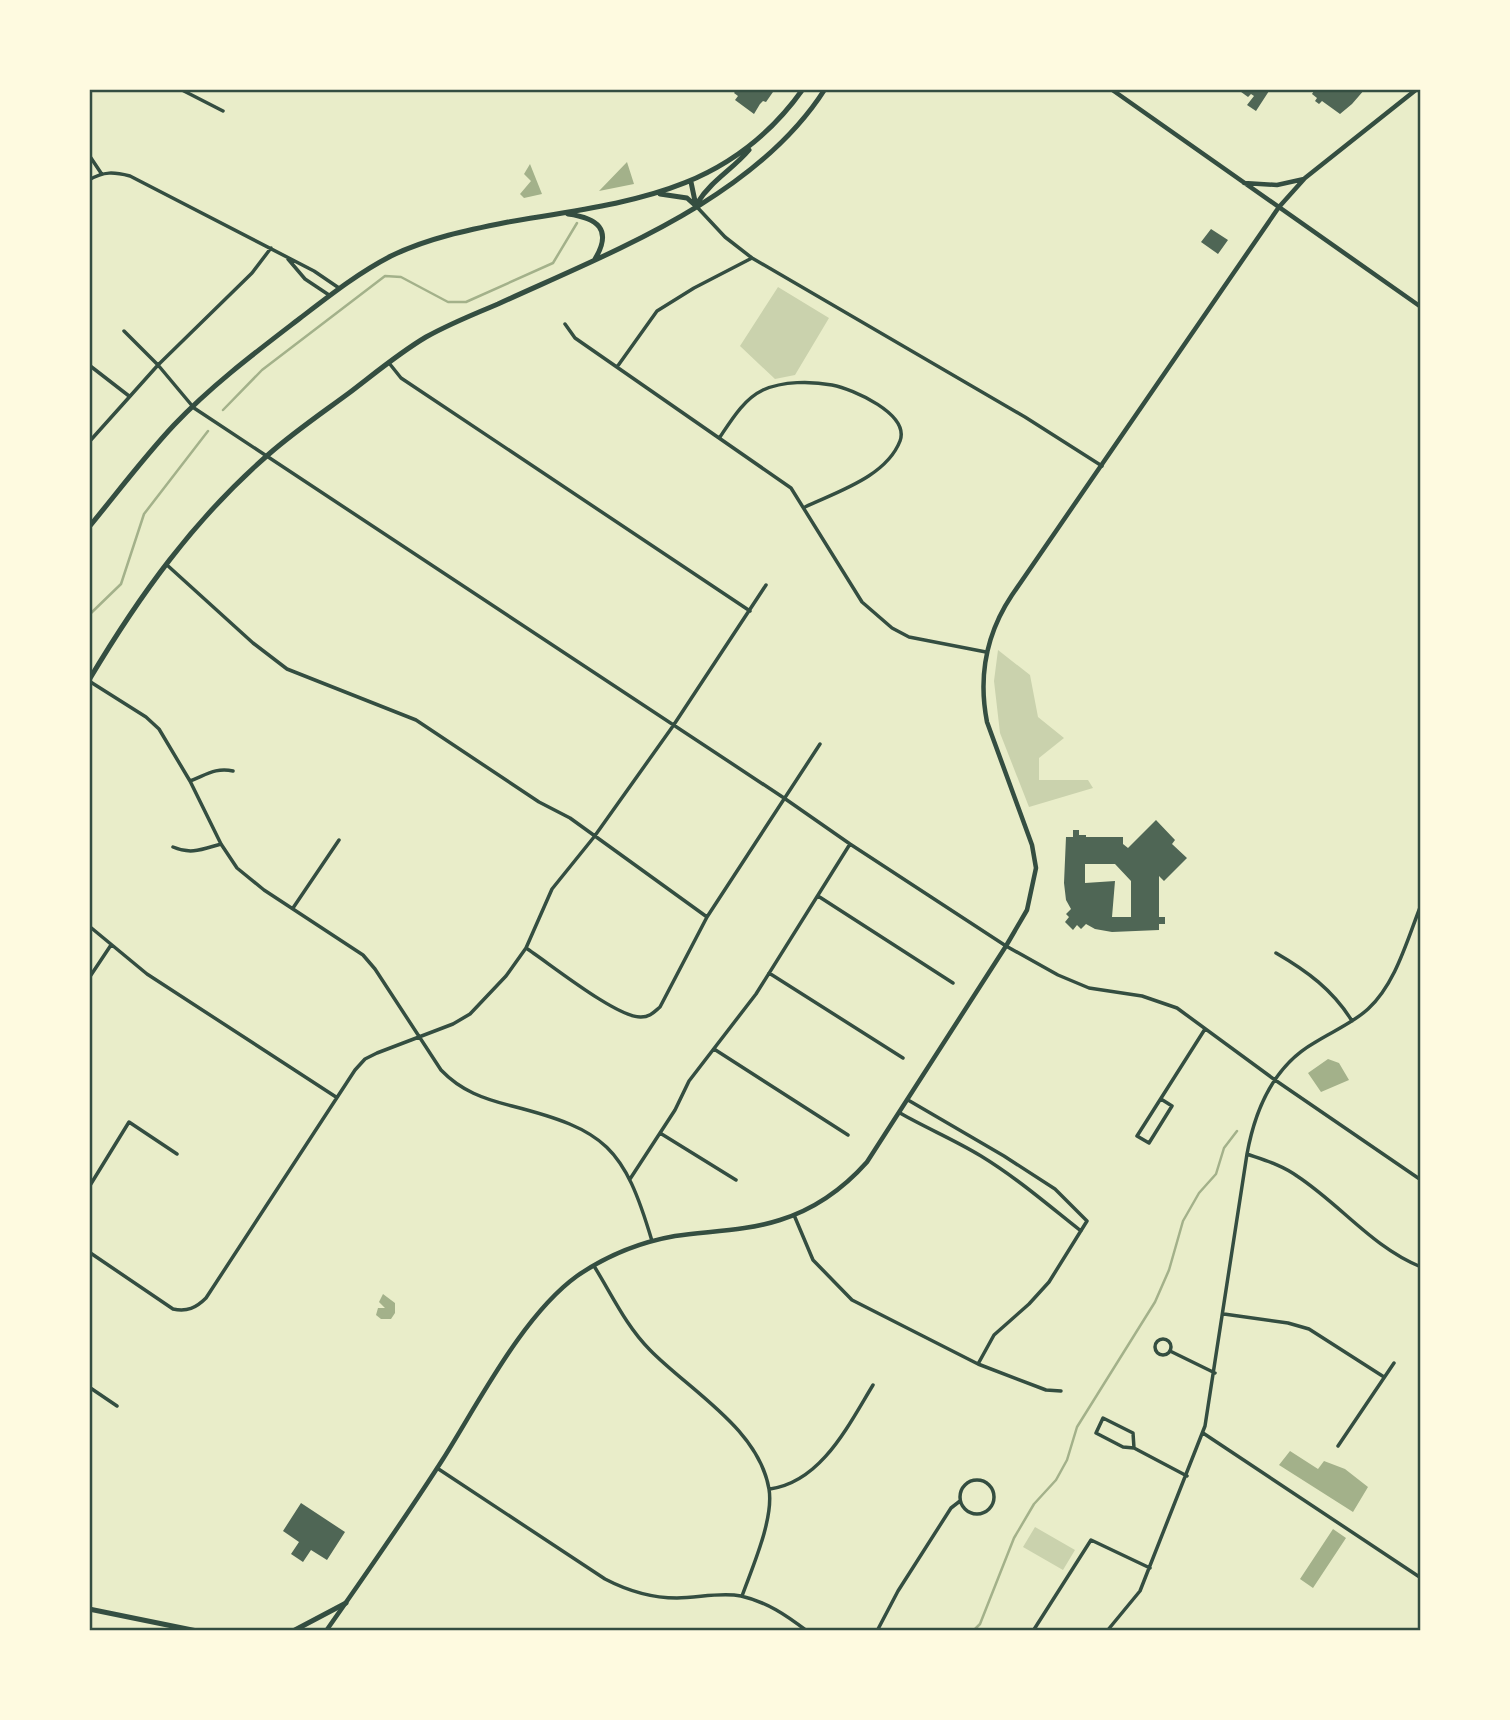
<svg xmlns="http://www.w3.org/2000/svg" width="1510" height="1720" font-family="Montserrat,sans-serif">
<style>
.green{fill:#cad2ad}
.water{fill:#a3b18a}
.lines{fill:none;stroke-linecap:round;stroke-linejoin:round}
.stream{stroke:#a3b18a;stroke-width:2.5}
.building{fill:#4f6655;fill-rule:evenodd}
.minor{stroke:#344e41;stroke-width:3.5}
.tertiary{stroke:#344e41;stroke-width:4.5}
.secondary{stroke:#344e41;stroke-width:5}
.neatline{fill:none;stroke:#344e41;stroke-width:2.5}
</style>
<rect width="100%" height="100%" fill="#e9edc9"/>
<path class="green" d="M 778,287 L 829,318 L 795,375 L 775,379 L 740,346 Z
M 998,650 L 1030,675 L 1038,717 L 1064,738 L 1039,758 L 1039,780 L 1088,780 L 1093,788 L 1029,807 L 1000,733 L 994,681 Z
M 1035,1527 L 1075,1550 L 1063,1570 L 1023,1547 Z"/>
<path class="water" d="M 627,162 L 634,184 L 599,191 Z
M 530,164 L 542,194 L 524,198 L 520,194 L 531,181 L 524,174 Z
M 1328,1059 L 1339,1063 L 1349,1080 L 1321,1092 L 1308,1073 Z
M 383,1294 L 395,1303 L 395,1313 L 391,1319 L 381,1319 L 376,1315 L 378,1308 L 385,1308 L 379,1302 Z
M 1290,1451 L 1318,1469 L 1324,1461 L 1345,1469 L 1368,1487 L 1353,1512 L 1279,1465 Z
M 1333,1529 L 1346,1538 L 1313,1588 L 1300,1579 Z"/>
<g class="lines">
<path class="stream" d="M 223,410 L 262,370 L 385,276 L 401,277 L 448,302 L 466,302 L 553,263 L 577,223
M 89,615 L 121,584 L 144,514 L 208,431
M 973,1631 L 980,1624 L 1014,1538 L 1034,1504 L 1056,1480 L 1067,1460 L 1077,1427 L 1155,1302 L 1169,1270 L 1183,1221 L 1199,1193 L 1216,1174 L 1224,1148 L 1237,1131"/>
</g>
<path class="building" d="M 737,89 L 770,89 L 773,92 L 766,102 L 763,101 L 760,104 L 754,114 L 735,100 L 738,96 L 734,93 Z
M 1237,89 L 1267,89 L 1269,91 L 1256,111 L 1247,105 L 1254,96 L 1251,94 L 1248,97 Z
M 1315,89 L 1365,89 L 1352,104 L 1340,114 L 1322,101 L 1319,104 L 1315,101 L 1317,98 L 1312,94 Z
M 1211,229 L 1228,240 L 1218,254 L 1201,242 Z
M 1156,820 L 1175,840 L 1172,844 L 1187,858 L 1164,881 L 1159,876 L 1159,917 L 1165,917 L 1165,924 L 1159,924 L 1159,930 L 1112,932 L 1095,929 L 1086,924 L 1081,929 L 1077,925 L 1073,930 L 1065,922 L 1069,917 L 1066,914 L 1071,909 L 1066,900 L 1064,883 L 1066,837 L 1073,837 L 1073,830 L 1079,830 L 1079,835 L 1086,835 L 1086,837 L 1123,837 L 1123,844 L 1128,848 ZM 1085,864 L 1115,864 L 1131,881 L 1131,917 L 1112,917 L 1115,881 L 1085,883 Z
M 301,1503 L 345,1532 L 327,1560 L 311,1550 L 303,1562 L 291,1554 L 299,1542 L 283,1531 Z"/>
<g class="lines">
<path class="minor" d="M 180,89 L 223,111
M 89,155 L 101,173
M 89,180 C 104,171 114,172 130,176 L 314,271 L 339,288
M 697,207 L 725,237 L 752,258 L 1025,417 L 1102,466
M 288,259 L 305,279 L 329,295
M 565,324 L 575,338 L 791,488 L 862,602 L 892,628 L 909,637 L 986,652
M 124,331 L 158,365 L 194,408 L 784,798 L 850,844 L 1006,946 L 1058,975 L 1089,988 L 1142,996 L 1177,1008 L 1275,1080 L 1421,1180
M 389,363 L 401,378 L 750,611
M 89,365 L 129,396
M 617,367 L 657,311 L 694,288 L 752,258
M 720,437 C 732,419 744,399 763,390 C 783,381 811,381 832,385 C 853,389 910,414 900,441 C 886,477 836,492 805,507
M 89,442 L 158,365 L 252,273 L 271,248
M 167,565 L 253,643 L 287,669 L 416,720 L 539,802 L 570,818 L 707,917
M 89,681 L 146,717 L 159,729 L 190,781 L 221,844 L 237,868 L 264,890 L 363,955 L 375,969 L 441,1070 C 461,1091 484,1099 512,1106 C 606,1130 624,1147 652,1241
M 190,781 C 206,775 216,767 233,771
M 173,847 C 191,855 203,849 221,844
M 818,896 L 953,983
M 293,908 L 339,840
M 89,926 L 147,974 L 336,1097
M 526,948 C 549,963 617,1018 641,1017 C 650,1017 654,1012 660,1007 L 707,917 L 820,744
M 1276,953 C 1307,971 1333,990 1352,1021
M 769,973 L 903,1058
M 89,978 L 111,945
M 714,1049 L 848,1135
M 1161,1099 L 1172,1106 L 1149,1143 L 1137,1136 L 1205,1029
M 908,1100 L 1004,1156 L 1055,1189 L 1087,1221 L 1049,1282 L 1029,1304 L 994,1335 L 978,1364
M 900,1113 C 926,1128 955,1140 981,1156 C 1017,1178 1048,1205 1081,1231
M 660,1133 L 736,1180
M 1247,1154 C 1264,1160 1282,1165 1297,1176 C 1341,1205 1372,1247 1421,1267
M 630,1179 L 675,1110 L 689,1081 L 756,994 L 850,844
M 89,1187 L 129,1122 L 177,1154
M 794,1215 L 813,1260 L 852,1300 L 978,1364 L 1046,1390 L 1061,1391
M 89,1252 L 173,1309 C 187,1312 196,1308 206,1298 L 355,1070 L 365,1059 L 377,1053 L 453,1024 L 470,1014 L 506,976 L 526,948 L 552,889 L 594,837 L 673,726 L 766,585
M 594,1266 C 612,1295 626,1326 650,1350 C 689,1390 759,1429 769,1489 C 774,1519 752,1568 742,1596
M 1224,1314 L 1288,1323 L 1309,1329 L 1384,1377
M1155 1347a8 8 0 1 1 16 0a8 8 0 1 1-16 0Z
M 1170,1351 L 1215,1373
M 89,1387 L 117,1406
M 1203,1433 L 1421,1578
M 1338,1446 L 1394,1363
M 1134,1448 L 1123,1447 L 1096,1433 L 1103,1418 L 1133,1433 L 1134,1448 L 1187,1476
M 437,1468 L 605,1579 C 628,1591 650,1598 677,1598 C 698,1598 720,1592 741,1596 C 767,1602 786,1615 807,1631
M960 1497a17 17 0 1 1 34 0a17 17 0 1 1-34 0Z
M 770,1489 C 821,1482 848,1426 873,1385
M 877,1631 L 898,1591 L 951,1508 L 960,1501
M 1033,1631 L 1091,1540 L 1150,1568
M 1107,1631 L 1140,1591 L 1205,1426 L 1247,1154 C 1255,1110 1274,1066 1314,1043 C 1331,1032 1353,1023 1368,1009 C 1396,983 1407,940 1421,905"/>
<path class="tertiary" d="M 1111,89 L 1421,307
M 1244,183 L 1277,185 L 1304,179
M 326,1631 C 366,1574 406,1517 443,1459 C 479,1402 523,1315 577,1276 C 606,1256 641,1242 675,1236 C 710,1231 746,1231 780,1220 C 815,1209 843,1189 867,1162 L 1006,946 L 1027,910 L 1036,868 L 1032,845 L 987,722 C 978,676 986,634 1012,595 L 1279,207 L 1305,178 L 1417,89"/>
<path class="secondary" d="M 691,182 L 696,206
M 660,194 L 687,198 L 696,206
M 698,202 C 711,181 733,169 749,150
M 568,214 C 597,218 613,229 595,259
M 89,527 C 117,493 144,457 174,425 C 212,385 256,352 299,319 C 329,296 358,273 391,256 C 428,238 468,230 508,222 C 626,202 728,195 803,89
M 89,680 C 139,596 194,519 269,454 C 294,432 322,413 349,393 C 374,374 399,353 426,337 C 449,324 474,314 498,304 C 611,252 756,198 825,89
M 89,1609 L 197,1631
M 293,1631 L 346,1603"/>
</g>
<rect width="1510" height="1720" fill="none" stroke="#fefae0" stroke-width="182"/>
<rect x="91" y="91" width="1328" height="1538" class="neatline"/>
</svg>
